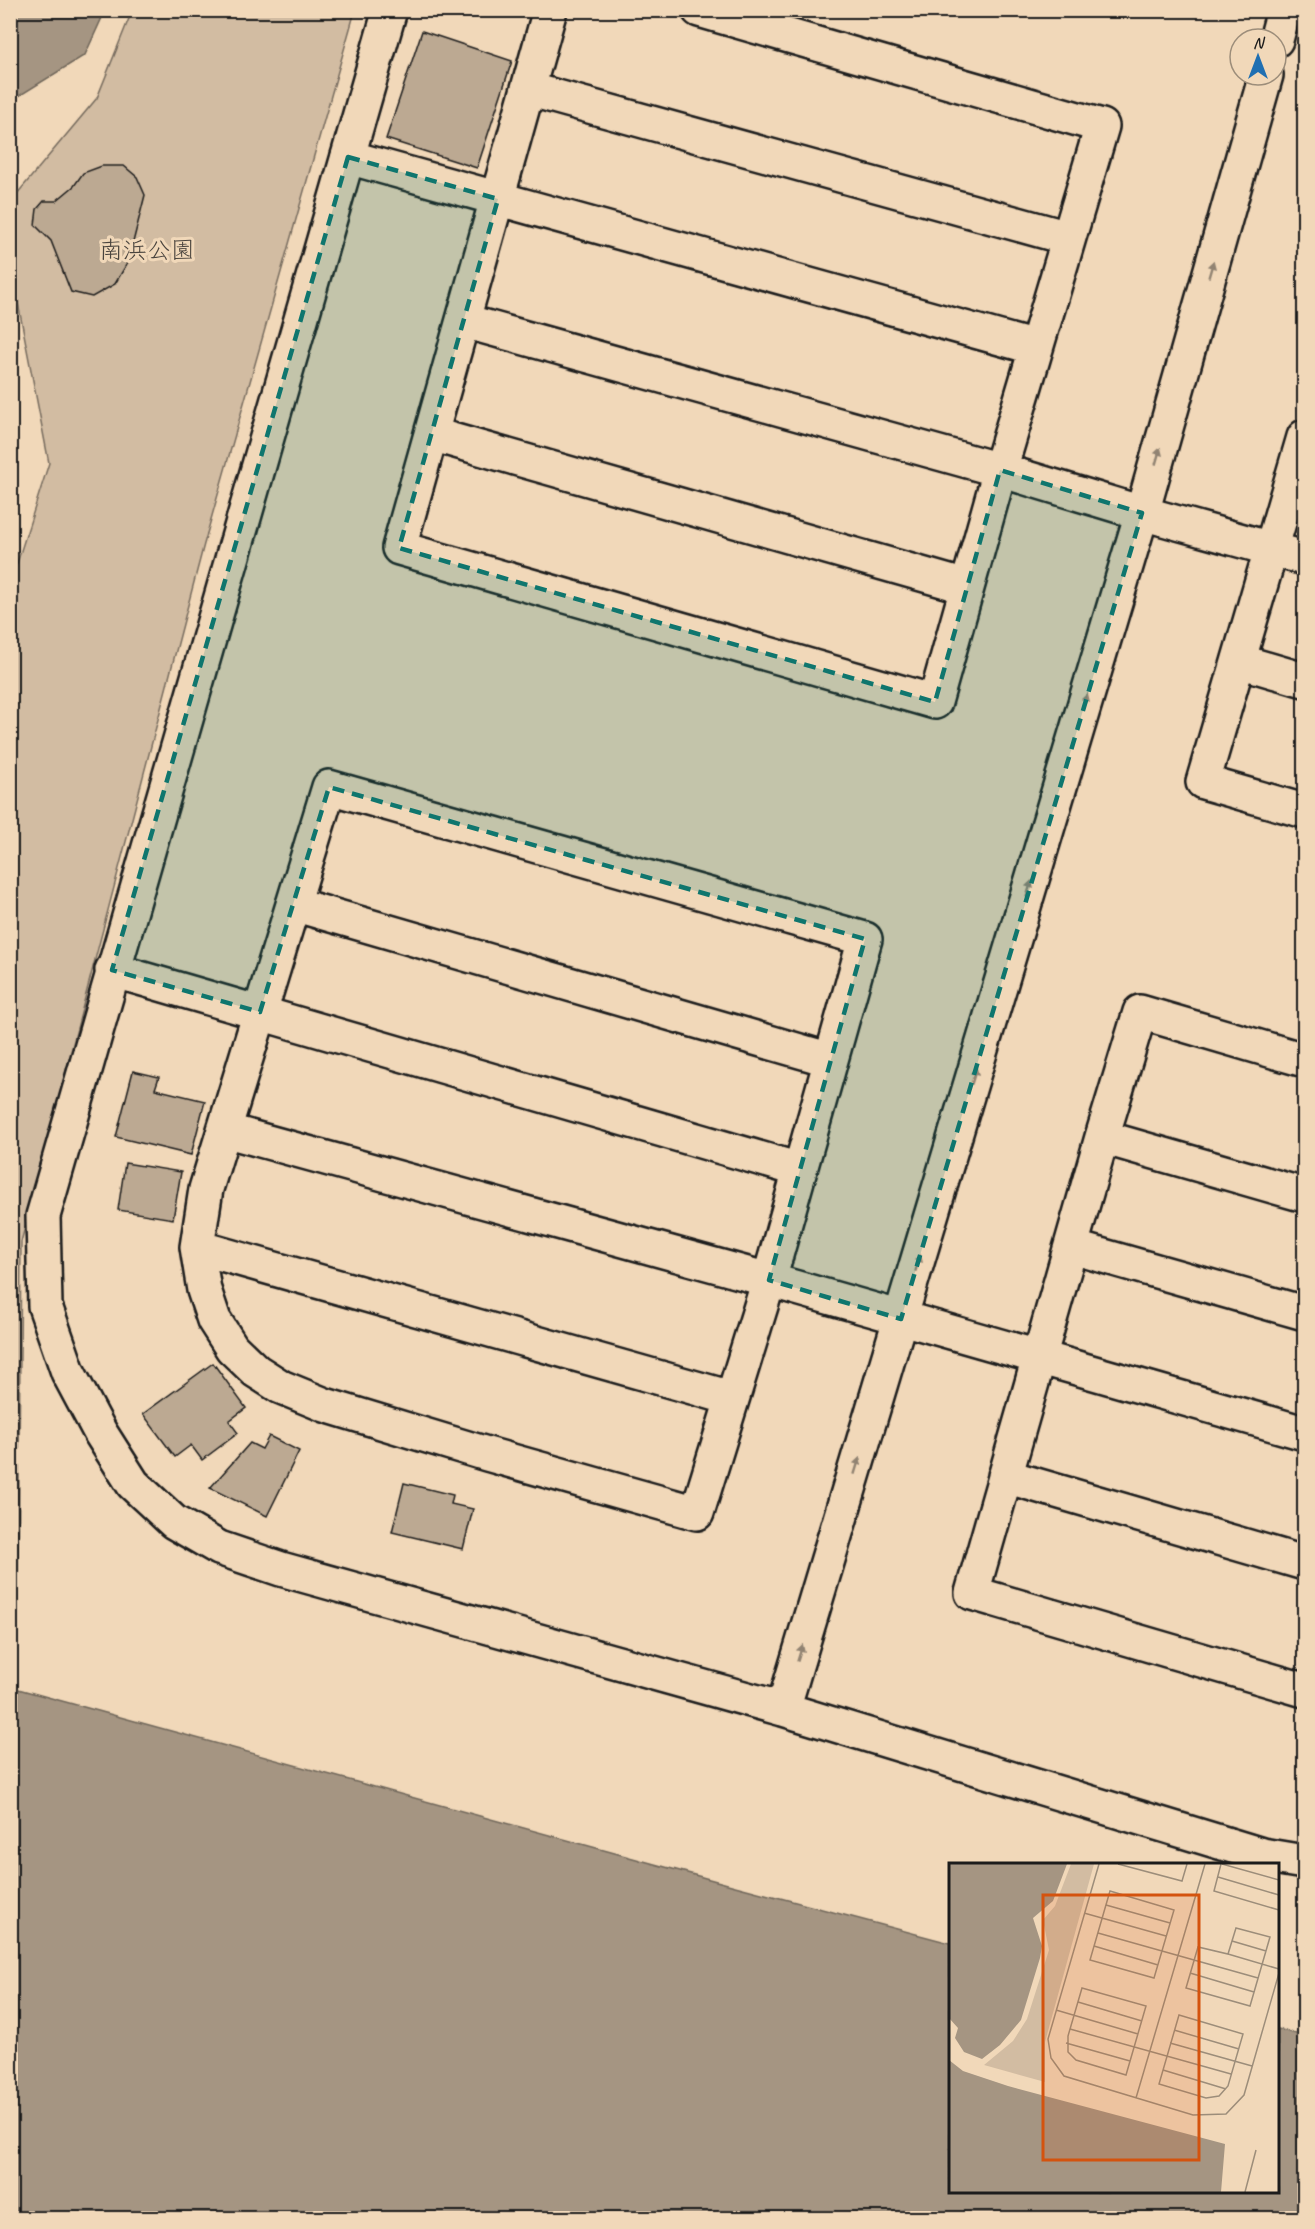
<svg xmlns="http://www.w3.org/2000/svg" width="1315" height="2229" font-family="Caveat,'Klee One',sans-serif">
<style>
.green{fill:#d2bca2;stroke:#776c5f;stroke-width:1.5}
.water{fill:#a59582;stroke:#6e6559;stroke-width:1.5}
.building{fill:#bca992;stroke:#1c1c1c;stroke-width:1.5}
.lines{fill:none;stroke-linecap:round;stroke-linejoin:round}
.minor-casing{stroke:#1c1c1c;stroke-width:38}
.tertiary-casing{stroke:#1c1c1c;stroke-width:38}
.minor{stroke:#f1d8b9;stroke-width:33}
.tertiary{stroke:#f1d8b9;stroke-width:33}
.oneway{fill:#918372}
.marked{fill:#0f766e;fill-opacity:0.2;stroke:#0f766e;stroke-width:4.5;stroke-dasharray:12 8;stroke-linejoin:round}
.labels{text-anchor:middle;stroke-width:6;stroke-linejoin:round;paint-order:stroke}
.park-label{font-size:24px;fill:#4a443e;stroke:#f1d8b9}
.inset-road{fill:none;stroke:#9c8d7a;stroke-width:1.5}
.view{fill:#d4530e;fill-opacity:0.15;stroke:#d4530e;stroke-width:3}
.inset-edge{fill:none;stroke:#1c1c1c;stroke-width:3}
</style>
<rect width="100%" height="100%" fill="#f1d8b9"/>
<filter id="ink" filterUnits="userSpaceOnUse"><feTurbulence type="fractalNoise" baseFrequency=".0167" numOctaves="2"/><feDisplacementMap in="SourceGraphic" scale="12" xChannelSelector="R" yChannelSelector="G"/><feConvolveMatrix kernelMatrix="1 2 1 2 8 2 1 2 1" color-interpolation-filters="sRGB"/></filter>
<g filter="url(#ink)">
<path class="green" d="M 132,11 L 355,11 L 204,544 L 21,1242 L 18,1575 L 11,1573 L 10,585 L 49,463 L 11,267 L 11,201 L 97,98 Z"/>
<path class="water" d="M 11,10 L 105,10 L 105,11 L 85,55 L 11,101 Z
M 11,1687 L 720,1882 L 950,1943 L 950,2192 L 1278,2192 L 1278,2029 L 1304,2036 L 1304,2218 L 11,2218 Z"/>
<path class="building" d="M 422,31 L 512,61 L 477,168 L 386,139 Z
M 102,166 L 124,166 L 137,177 L 145,195 L 128,262 L 115,284 L 92,297 L 71,292 L 51,241 L 35,225 L 37,209 L 44,201 L 56,201 L 74,186 L 83,173 Z
M 133,1071 L 159,1077 L 155,1089 L 205,1101 L 191,1155 L 116,1137 Z
M 125,1163 L 181,1172 L 173,1219 L 118,1210 Z
M 213,1363 L 246,1408 L 229,1421 L 238,1433 L 202,1460 L 191,1445 L 175,1457 L 143,1414 Z
M 269,1436 L 299,1451 L 267,1516 L 210,1488 L 250,1443 L 262,1449 Z
M 404,1483 L 453,1495 L 451,1504 L 473,1509 L 463,1549 L 392,1532 Z"/>
<g class="lines">
<defs>
<path id="minor" d="M 550,10 L 399,548 L 935,702 L 1000,470 L 1102,126 L 699,10
M 528,89 L 1068,238
M 348,157 L 1036,348
M 464,321 L 1000,470 L 1142,513 L 1304,558
M 431,434 L 967,587
M 1304,437 L 1203,782 L 1304,811
M 1239,661 L 1304,680
M 329,787 L 865,939 L 769,1280 L 697,1513 L 487,1454 L 325,1405 L 281,1387 L 256,1371 L 232,1348 L 214,1320 L 204,1290 L 197,1247 L 206,1189 Z
M 293,904 L 831,1060
M 112,970 L 800,1170
M 1304,1060 L 1140,1012 L 1102,1137 L 972,1593 L 1304,1690
M 224,1130 L 769,1280 L 1304,1433
M 1102,1137 L 1304,1195
M 197,1247 L 731,1398
M 1072,1247 L 1304,1313
M 1005,1476 L 1304,1563"/>
<path id="tertiary" d="M 390,10 L 43,1216 L 45,1306 L 68,1372 L 100,1432 L 133,1484 L 174,1522 L 219,1548 L 281,1569 L 783,1709 L 1262,1855 L 1304,1862
M 1276,40 L 1284,10
M 783,1709 L 1142,513 L 1266,75"/>
</defs>
<use href="#minor" class="minor-casing"/>
<use href="#tertiary" class="tertiary-casing"/>
<use href="#minor" class="minor"/>
<use href="#tertiary" class="tertiary"/>
</g>
<defs><path id="oneway-solid" d="M-6-.8H1V-3.2L6.5 0L1 3.2V.8H-6Z" transform="scale(1.5)"/></defs>
<g class="oneway">
<use href="#oneway-solid" transform="translate(1211 269) rotate(-74)"/>
<use href="#oneway-solid" transform="translate(1158 456) rotate(-74)"/>
<use href="#oneway-solid" transform="translate(1085 702) rotate(-73)"/>
<use href="#oneway-solid" transform="translate(1029 889) rotate(-73)"/>
<use href="#oneway-solid" transform="translate(974 1076) rotate(-73)"/>
<use href="#oneway-solid" transform="translate(918 1263) rotate(-73)"/>
<use href="#oneway-solid" transform="translate(857 1466) rotate(-73)"/>
<use href="#oneway-solid" transform="translate(800 1653) rotate(-73)"/>
</g>
</g>
<path class="marked" d="M 348,157 L 498,199 L 399,548 L 935,702 L 1000,470 L 1142,513 L 901,1319 L 769,1280 L 865,939 L 329,787 L 260,1012 L 112,970 Z"/>
<g class="labels">
<g class="park-label">
<text x="147" y="258">南浜公園</text>
</g>
</g>
<g transform="translate(949 1863)">
<rect width="330" height="330" fill="#f1d8b9"/>
<path d="M 122,1 L 145,1 L 96,179 L 96,219 L 35,202 L 64,178 L 78,156 L 100,87 L 94,57 L 106,43 Z" fill="#d2bca2"/>
<path d="M 0,1 L 118,1 L 104,38 L 84,55 L 93,83 L 91,95 L 72,157 L 51,182 L 33,196 L 15,189 L 6,175 L 9,165 L 0,155 ZM 0,197 L 14,208 L 59,223 L 276,281 L 272,329 L 0,329 Z" fill="#a59582"/>
<path class="inset-road" d="M 150,1 L 99,176 L 102,195 L 115,213 L 244,252 L 277,251 L 295,232 L 330,110M 169,1 L 233,18 L 238,1M 272,1 L 265,28 L 330,47M 273,1 L 330,17M 269,14 L 330,32M 161,28 L 225,47 L 205,115 L 141,97 ZM 157,42 L 221,60M 135,50 L 217,73M 287,65 L 321,74 L 301,143 L 237,125 L 249,84 L 279,91 ZM 149,70 L 309,115M 283,78 L 317,88M 145,83 L 209,102M 279,91 L 330,106M 241,110 L 305,129M 133,125 L 197,143 L 177,212 L 127,197 L 119,189 L 119,173 ZM 129,139 L 193,158M 107,147 L 189,171M 230,152 L 294,171 L 279,223 L 270,233 L 257,235 L 210,221 ZM 121,166 L 282,211M 225,167 L 290,186M 117,180 L 181,198M 221,180 L 303,203M 214,207 L 277,226M 187,235 L 256,1M 296,329 L 307,287"/>
<path class="view" d="M 94,32 L 250,32 L 250,297 L 94,297 Z"/>
<rect width="330" height="330" class="inset-edge"/>
</g>
<rect width="1315" height="2229" fill="none" stroke="#f1d8b9" stroke-width="36"/>
<rect x="18" y="18" width="1279" height="2193" fill="none" stroke="#1c1c1c" stroke-width="2" filter="url(#ink)"/>
<g transform="translate(1258 57)"><circle r="28" fill="#f1d8b9" stroke="#9c8d7a" stroke-width="1.5"/>
<path d="M0-4.5L10 22L0 15L-10 22Z" fill="#1f6fb2"/>
<text y="-9" font-size="16" font-weight="bold" text-anchor="middle" fill="#1c1c1c">N</text>
</g>
</svg>
